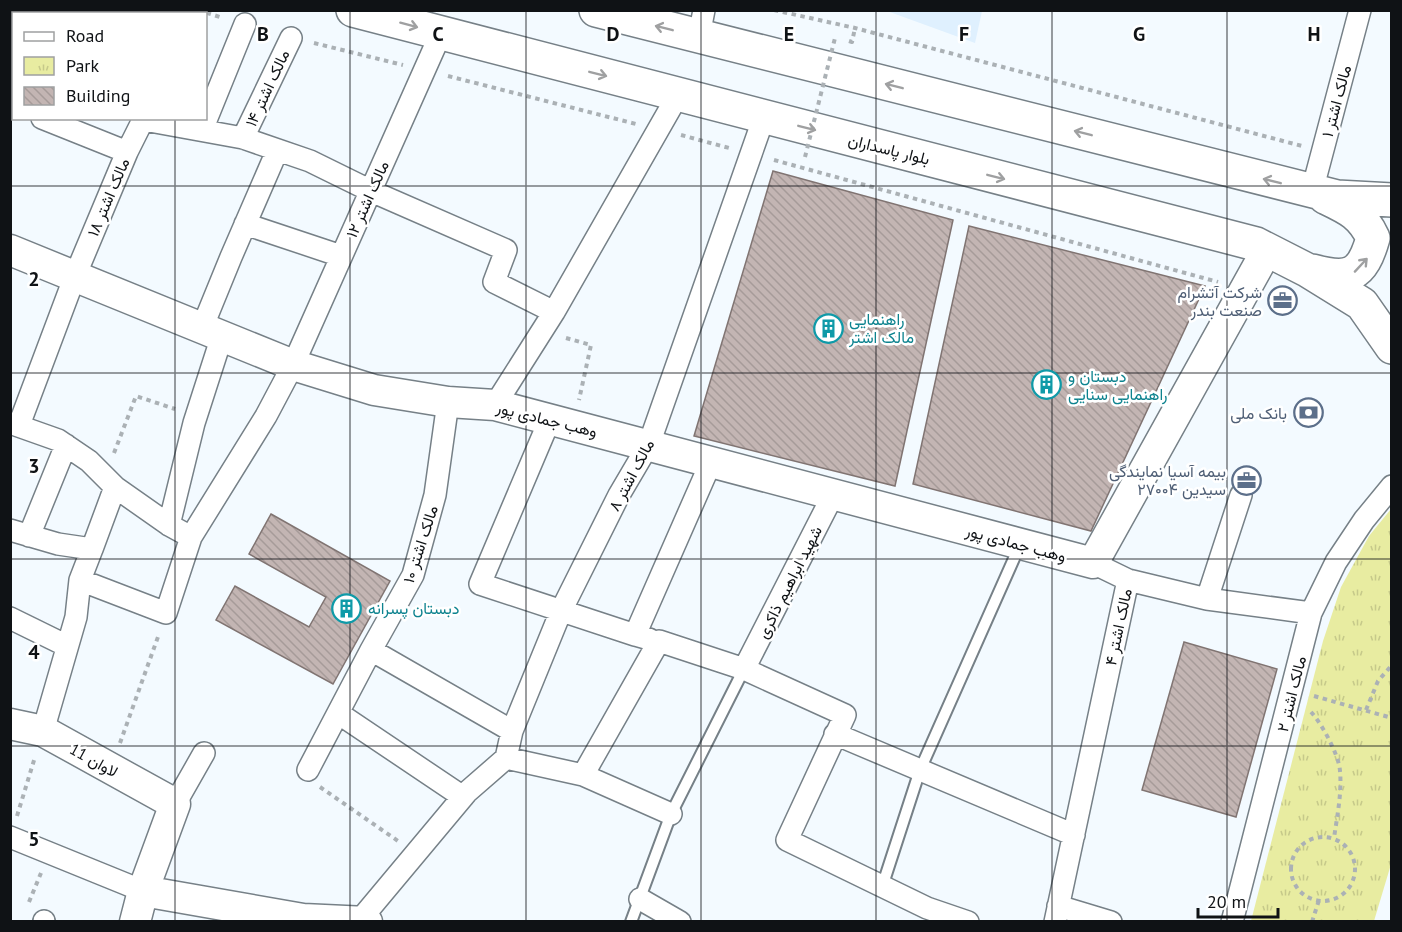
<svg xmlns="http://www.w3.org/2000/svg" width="1402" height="932" font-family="'PT Sans',Vazirmatn,sans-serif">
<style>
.built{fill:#dff0fe}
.park{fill:url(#park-tufts)}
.building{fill:url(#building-back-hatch);stroke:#807472;stroke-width:1.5}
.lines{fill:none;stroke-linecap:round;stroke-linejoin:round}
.lane-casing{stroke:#768087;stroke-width:14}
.street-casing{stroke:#768087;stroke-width:24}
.secondary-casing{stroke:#768087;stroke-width:33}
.primary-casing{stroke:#768087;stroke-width:36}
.path{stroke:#abb1b5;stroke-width:4;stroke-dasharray:4.5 4.5;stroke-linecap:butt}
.lane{stroke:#fff;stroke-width:10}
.street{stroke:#fff;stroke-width:21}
.secondary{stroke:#fff;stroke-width:30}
.primary{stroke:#fff;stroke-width:33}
.path-bridge{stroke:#abb1b5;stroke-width:4;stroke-dasharray:4.5 4.5;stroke-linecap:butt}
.oneway{stroke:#9fa0a1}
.grid{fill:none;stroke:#0f1215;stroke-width:1.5;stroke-opacity:0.55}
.labels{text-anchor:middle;stroke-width:5;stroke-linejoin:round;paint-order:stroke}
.street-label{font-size:16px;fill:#0f1215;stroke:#fff}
.service-label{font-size:16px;fill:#4e5e75;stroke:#fff;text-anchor:end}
.culture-label{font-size:16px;fill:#0d838f;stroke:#fff;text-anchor:start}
.grid-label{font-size:20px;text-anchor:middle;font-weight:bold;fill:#0f1215;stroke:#fff;stroke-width:5;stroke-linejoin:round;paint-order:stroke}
</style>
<defs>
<pattern id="park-tufts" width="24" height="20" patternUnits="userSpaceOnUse" patternTransform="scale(1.5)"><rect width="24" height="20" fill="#e8eca1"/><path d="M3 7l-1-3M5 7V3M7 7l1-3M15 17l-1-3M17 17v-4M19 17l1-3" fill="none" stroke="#c6c98a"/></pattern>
<pattern id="building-back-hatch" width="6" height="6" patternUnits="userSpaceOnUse" patternTransform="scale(1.5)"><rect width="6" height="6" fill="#c3b5b3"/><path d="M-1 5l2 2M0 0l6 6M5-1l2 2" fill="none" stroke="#a69b99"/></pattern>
</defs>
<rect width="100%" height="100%" fill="#f3faff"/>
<path class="built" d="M 887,11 L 982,11 L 975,43 Z"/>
<path class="park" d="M 1391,509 L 1392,861 L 1374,921 L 1251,921 L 1323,641 L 1341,587 L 1369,536 Z"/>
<path class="building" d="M 773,171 L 953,220 L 895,486 L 694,436 Z
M 969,226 L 1205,286 L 1091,531 L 913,484 Z
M 271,514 L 390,581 L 333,684 L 216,620 L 235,586 L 309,627 L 326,597 L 249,554 Z
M 1184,642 L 1277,669 L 1236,817 L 1142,790 Z"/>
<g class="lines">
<defs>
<path id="lane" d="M 882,887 L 920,770 L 1020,545
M 631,922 L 671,814 L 744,669"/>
<path id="street" d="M 172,14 L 173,10
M 699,36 L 704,10
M 10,106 L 14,107
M 42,118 L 127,152
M 144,120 L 243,138 L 310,161 L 371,191 L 506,250 L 494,282 L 554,312
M 202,130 L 245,24
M 243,138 L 291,38
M 1312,191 L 1360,10
M 245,224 L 341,256
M 202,328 L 231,257 L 277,151
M 495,405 L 554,312 L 678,95
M 550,419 L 480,584 L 635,635
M 10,423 L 58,440 L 89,461 L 115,487 L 169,525 L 191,537
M 19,425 L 75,276 L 127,152 L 144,118
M 169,525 L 194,423 L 222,336
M 10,530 L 58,544 L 92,549 L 80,580 L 76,617 L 43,731
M 29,536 L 66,445
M 92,549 L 115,487
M 80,580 L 166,613 L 191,537 L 266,416 L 293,365 L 441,33
M 1128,580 L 1207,599 L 1241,495
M 1207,599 L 1311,613
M 10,618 L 67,646
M 649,639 L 635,635 L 711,462
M 371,650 L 512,731
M 744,669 L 833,495
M 338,713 L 463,797
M 835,734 L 1074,835
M 506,758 L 583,775 L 659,641 L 744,669 L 845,715 L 787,840 L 927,908 L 968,922
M 506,758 L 512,731 L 561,611 L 619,495 L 649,444 L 764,117
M 308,770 L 371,650 L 413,575 L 435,495 L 448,402
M 583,775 L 671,814
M 175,804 L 204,753
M 10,837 L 143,891
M 640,899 L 680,922
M 1058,906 L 1111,922
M 360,920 L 467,792 L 506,758
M 44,922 L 44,921
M 1055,922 L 1128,580 L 1093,563
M 1232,922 L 1311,613 L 1336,562 L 1364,520 L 1392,486"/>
<path id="secondary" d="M 10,250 L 293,365 L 374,390 L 448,402 L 495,405 L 1093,563 L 1267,250
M 10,724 L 43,731 L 175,804 L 143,891
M 135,922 L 143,891 L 303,919 L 367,922"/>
<path id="primary" d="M 353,10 L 1256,244 L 1307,270 L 1362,304 L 1392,347
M 596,10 L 1337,197 L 1392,200
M 1312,271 C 1350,281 1362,276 1373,238 C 1362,214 1348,208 1325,197"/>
</defs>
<use href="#lane" class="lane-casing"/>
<use href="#street" class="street-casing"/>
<use href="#secondary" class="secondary-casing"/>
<use href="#primary" class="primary-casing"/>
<path class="path" d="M 198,10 L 223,18
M 774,10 L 855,28 L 1302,146
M 849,41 L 852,42 L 855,28
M 314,43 L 403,65
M 448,76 L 636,124
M 681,135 L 729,148
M 774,160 L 1218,282
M 566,338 L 591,345 L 579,400
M 114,453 L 136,396 L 175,409
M 1314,696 L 1392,718
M 1366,710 L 1378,681 L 1392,665
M 1311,712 C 1322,724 1339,755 1340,771 C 1342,793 1337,817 1334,838
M 120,743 L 159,634
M 320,787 L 398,841
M 17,816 L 35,757
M1291 869a32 32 0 1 1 64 0a32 32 0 1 1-64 0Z
M 29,902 L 41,873
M 1312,922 L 1319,900"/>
<use href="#lane" class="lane"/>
<use href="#street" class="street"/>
<use href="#secondary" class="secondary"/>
<use href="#primary" class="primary"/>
<path class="path-bridge" d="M 805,157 L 835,38"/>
</g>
<defs><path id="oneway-shaft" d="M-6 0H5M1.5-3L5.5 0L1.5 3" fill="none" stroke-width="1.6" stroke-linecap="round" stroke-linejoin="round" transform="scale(1.5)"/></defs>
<g class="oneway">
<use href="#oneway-shaft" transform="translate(409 25) rotate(15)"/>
<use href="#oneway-shaft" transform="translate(664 28) rotate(-166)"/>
<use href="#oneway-shaft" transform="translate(598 74) rotate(14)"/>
<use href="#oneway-shaft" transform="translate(894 86) rotate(-166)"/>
<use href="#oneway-shaft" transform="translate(807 128) rotate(14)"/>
<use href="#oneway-shaft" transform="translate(1083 133) rotate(-166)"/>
<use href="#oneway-shaft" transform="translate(996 177) rotate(14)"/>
<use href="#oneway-shaft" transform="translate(1272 181) rotate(-166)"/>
<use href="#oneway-shaft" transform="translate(1361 265) rotate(-47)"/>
</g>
<path class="grid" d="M 175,10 L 175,14M 350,10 L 350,922M 526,10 L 526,922M 701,10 L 701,922M 876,10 L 876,922M 1052,10 L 1052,922M 1227,10 L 1227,922M 175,118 L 175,922M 10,186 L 1392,186M 10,373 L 1392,373M 10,559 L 1392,559M 10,746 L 1392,746"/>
<defs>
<symbol id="office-ring" viewBox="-11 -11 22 22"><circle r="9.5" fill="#fff" stroke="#5c6f8a" stroke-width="1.5"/><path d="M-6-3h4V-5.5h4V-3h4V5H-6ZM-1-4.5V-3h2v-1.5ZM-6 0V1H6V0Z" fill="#5c6f8a"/></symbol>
<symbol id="building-ring" viewBox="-11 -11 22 22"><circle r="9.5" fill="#fff" stroke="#0f9aa8" stroke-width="1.5"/><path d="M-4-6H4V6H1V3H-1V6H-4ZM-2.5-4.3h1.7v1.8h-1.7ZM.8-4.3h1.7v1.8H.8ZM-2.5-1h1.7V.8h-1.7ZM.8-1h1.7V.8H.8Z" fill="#0f9aa8"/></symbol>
<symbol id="bank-ring" viewBox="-11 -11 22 22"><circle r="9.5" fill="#fff" stroke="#5c6f8a" stroke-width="1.5"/><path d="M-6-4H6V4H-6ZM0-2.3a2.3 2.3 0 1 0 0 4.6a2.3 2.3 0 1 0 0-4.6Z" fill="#5c6f8a"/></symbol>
</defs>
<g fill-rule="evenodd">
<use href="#office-ring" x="1266" y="284" width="33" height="33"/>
<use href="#building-ring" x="812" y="312" width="33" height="33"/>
<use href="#building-ring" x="1030" y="368" width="33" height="33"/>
<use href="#bank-ring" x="1292" y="396" width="33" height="33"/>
<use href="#office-ring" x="1230" y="464" width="33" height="33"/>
<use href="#building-ring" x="330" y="592" width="33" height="33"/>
</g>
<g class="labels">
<g class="street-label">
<text transform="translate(267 88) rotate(-65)" y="6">مالک اشتر ۱۴</text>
<text transform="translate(1336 101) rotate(-75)" y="6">مالک اشتر ۱</text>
<text transform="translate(889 149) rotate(14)" y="6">بلوار پاسداران</text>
<text transform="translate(108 197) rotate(-67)" y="6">مالک اشتر ۱۸</text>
<text transform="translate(367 199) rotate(-66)" y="6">مالک اشتر ۱۲</text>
<text transform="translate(547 419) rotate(14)" y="6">وهب جمادی پور</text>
<text transform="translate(631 475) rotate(-62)" y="6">مالک اشتر ۸</text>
<text transform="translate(1016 543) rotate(15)" y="6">وهب جمادی پور</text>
<text transform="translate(420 544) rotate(-72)" y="6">مالک اشتر ۱۰</text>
<text transform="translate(789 582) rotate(-63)" y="6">شهید ابراهیم ذاکری</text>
<text transform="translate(1118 627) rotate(-78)" y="6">مالک اشتر ۴</text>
<text transform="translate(1291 694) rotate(-76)" y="6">مالک اشتر ۲</text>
<text transform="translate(94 760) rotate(29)" y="6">لاوان 11</text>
</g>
<g class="service-label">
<text x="1262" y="298">شرکت آتشرام<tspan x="1262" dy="18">صنعت بندر</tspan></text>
<text x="1287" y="419">بانک ملی</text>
<text x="1226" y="477">بیمه آسیا نمایندگی<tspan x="1226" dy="18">سیدین ۲۷۰۰۴</tspan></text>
</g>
<g class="culture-label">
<text x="849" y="325">راهنمایی<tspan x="849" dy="18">مالک اشتر</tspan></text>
<text x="1068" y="382">دبستان و<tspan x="1068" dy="18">راهنمایی سنایی</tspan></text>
<text x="368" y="614">دبستان پسرانه</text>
</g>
</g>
<g class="grid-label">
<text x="263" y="41">B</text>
<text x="438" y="41">C</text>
<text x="613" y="41">D</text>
<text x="789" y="41">E</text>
<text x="964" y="41">F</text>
<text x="1139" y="41">G</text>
<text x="1314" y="41">H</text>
<text x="34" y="286">2</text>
<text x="34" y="473">3</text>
<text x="34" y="659">4</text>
<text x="34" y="846">5</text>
</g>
<rect width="1402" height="932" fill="none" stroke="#0f1215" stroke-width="24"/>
<rect x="12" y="12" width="195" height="108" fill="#ffffff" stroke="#9fa0a1" stroke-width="1.5"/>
<rect x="24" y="32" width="30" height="9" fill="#ffffff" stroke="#9fa0a1" stroke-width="1.5"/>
<text x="66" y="42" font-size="18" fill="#0f1215">Road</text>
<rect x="24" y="57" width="30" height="18" fill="url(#park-tufts)" stroke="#9fa0a1" stroke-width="1.5"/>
<text x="66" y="72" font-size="18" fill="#0f1215">Park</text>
<rect x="24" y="87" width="30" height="18" fill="url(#building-back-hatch)" stroke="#9fa0a1" stroke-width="1.5"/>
<text x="66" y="102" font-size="18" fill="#0f1215">Building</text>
<path d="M1198 908v9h80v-9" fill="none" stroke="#0f1215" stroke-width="3"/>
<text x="1207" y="908" font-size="18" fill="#0f1215" stroke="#ffffff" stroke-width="4.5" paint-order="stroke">20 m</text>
</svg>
